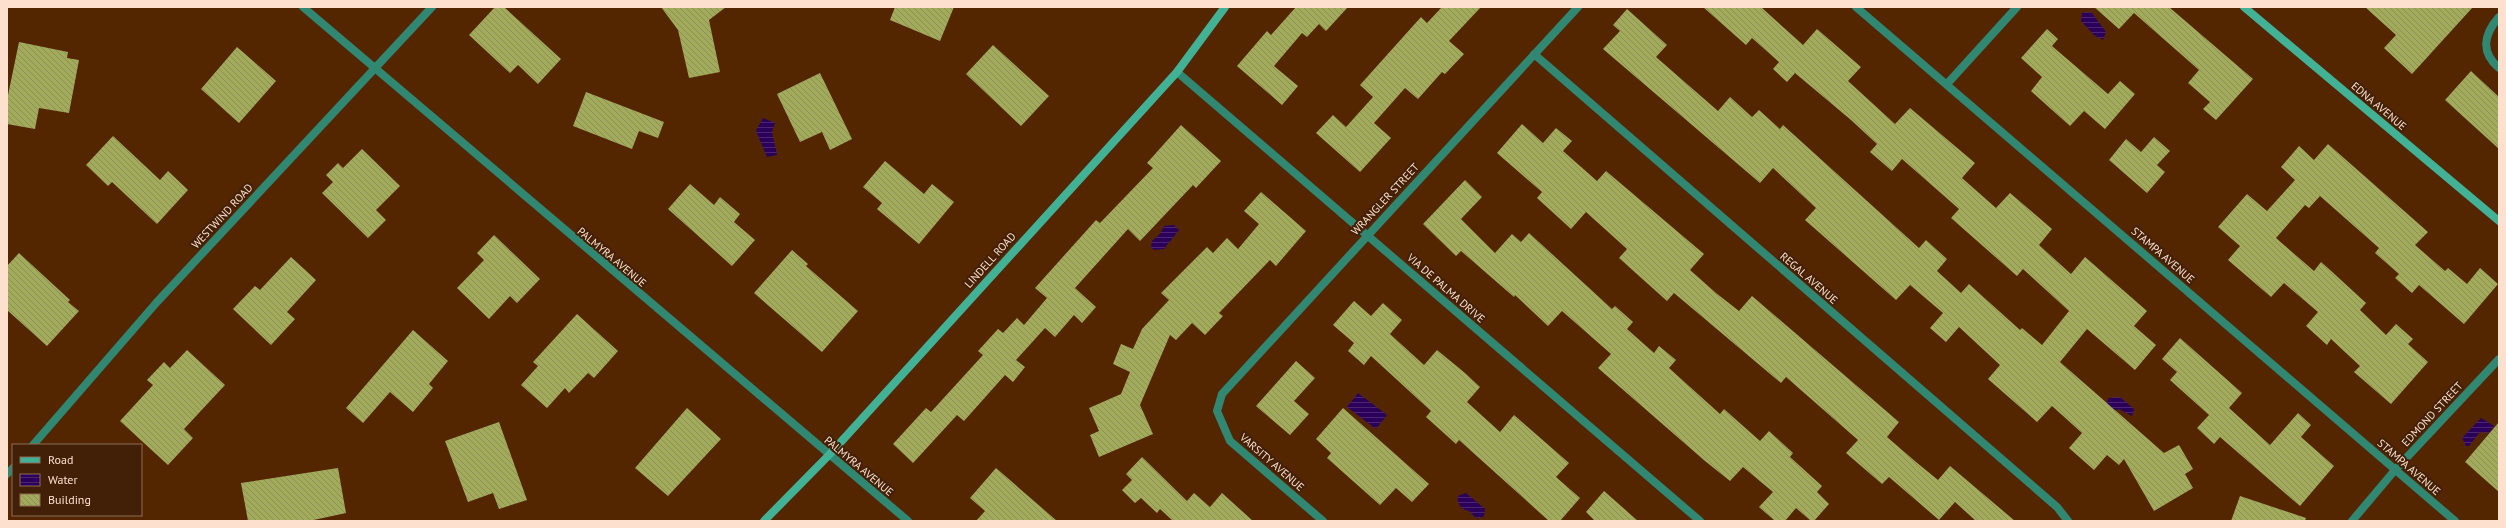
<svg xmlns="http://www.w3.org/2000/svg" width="2506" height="528" font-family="'PT Sans',sans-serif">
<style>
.water{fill:url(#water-rules)}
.building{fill:url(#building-back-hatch)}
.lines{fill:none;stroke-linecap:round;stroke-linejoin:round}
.street{stroke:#308873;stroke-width:8}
.secondary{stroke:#42b297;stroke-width:8}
.labels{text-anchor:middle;stroke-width:4;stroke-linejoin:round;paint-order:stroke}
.street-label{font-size:11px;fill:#fee0ce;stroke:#422007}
</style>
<defs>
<pattern id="water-rules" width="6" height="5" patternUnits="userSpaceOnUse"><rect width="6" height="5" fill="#2a005b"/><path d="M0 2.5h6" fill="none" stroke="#4a2571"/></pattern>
<pattern id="building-back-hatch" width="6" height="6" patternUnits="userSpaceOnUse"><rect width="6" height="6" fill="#a2aa5b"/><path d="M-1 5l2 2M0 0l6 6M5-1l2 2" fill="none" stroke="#8c9054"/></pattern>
</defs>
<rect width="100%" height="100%" fill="#542600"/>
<path class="water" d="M 2086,12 L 2092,13 L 2106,32 L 2103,40 L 2094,35 L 2081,21 L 2082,13 Z
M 763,118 L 775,123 L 772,132 L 777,155 L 767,157 L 756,131 Z
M 1174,225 L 1179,230 L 1164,249 L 1154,250 L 1151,247 L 1152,241 L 1160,234 L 1164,226 Z
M 1358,393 L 1387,415 L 1376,429 L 1347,407 Z
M 2120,397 L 2134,409 L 2132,416 L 2119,409 L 2111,412 L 2105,405 L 2109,398 Z
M 2481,418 L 2494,426 L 2489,433 L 2480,432 L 2469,446 L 2466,446 L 2462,438 Z
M 1466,493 L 1485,509 L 1484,516 L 1477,519 L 1469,511 C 1462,510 1456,503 1458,496 Z"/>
<path class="building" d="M 495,7 L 504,7 L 561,59 L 538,84 L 518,65 L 510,73 L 469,35 Z
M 661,7 L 726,7 L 709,20 L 720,72 L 689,78 L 678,30 Z
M 895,7 L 954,7 L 940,41 L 890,20 Z
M 1296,7 L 1348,7 L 1326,31 L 1319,24 L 1307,37 L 1302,33 L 1274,66 L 1298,86 L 1282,105 L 1237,66 L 1267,31 L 1271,35 Z
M 1442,7 L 1481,7 L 1449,41 L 1464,54 L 1445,74 L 1442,72 L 1418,99 L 1405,88 L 1374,123 L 1391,138 L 1360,172 L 1316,133 L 1333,115 L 1346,127 L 1373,97 L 1360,85 L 1421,17 L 1427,23 Z
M 1703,7 L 1761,7 L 1803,45 L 1817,29 L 1861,67 L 1848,81 L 1895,124 L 1910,108 L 1975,163 L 1962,178 L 1996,208 L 2010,193 L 2052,229 L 2039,245 L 2071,274 L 2085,257 L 2147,311 L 2134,326 L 2156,345 L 2135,370 L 2087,329 L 2060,362 L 2164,453 L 2179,445 L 2193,469 L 2185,474 L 2193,488 L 2154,511 L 2124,459 L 2119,465 L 2107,455 L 2094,470 L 2069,448 L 2082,433 L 2052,406 L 2037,422 L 1988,379 L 2000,365 L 1959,327 L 1946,342 L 1930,328 L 1943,313 L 1910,285 L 1896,300 L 1805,220 L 1816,208 L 1773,168 L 1760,183 L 1603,49 L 1620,31 L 1613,25 L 1627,9 L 1667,45 L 1656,57 L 1718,111 L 1730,97 L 1752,117 L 1759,110 L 1780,129 L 1783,125 L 1919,248 L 1926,240 L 1947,259 L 1937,271 L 1961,293 L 1969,284 L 2020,330 L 2022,328 L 2042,345 L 2069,311 L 2023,269 L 2017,276 L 1951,218 L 1959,209 L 1902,159 L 1892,171 L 1870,152 L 1877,144 L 1851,120 L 1795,73 L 1787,82 L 1773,69 L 1779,62 L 1752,38 L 1746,45 Z
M 2094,7 L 2169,7 L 2253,79 L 2216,120 L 2203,109 L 2210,102 L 2188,83 L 2199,70 L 2134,13 L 2119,29 Z
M 2365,7 L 2473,7 L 2412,74 L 2384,48 L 2396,35 Z
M 2047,29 L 2058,39 L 2052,46 L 2108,94 L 2120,81 L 2135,94 L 2105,129 L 2084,111 L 2070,126 L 2031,91 L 2042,77 L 2021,58 Z
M 19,42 L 68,52 L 67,58 L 79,60 L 69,113 L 39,108 L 35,129 L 7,124 L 7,100 Z
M 993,45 L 1049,96 L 1021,126 L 966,74 Z
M 237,47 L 276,81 L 239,123 L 201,89 Z
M 2471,71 L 2499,97 L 2499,149 L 2445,100 Z
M 820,73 L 852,139 L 830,150 L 822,132 L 800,142 L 777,94 Z
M 586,92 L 664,122 L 658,138 L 639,131 L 632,149 L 573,126 Z
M 1522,124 L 1543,143 L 1556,128 L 1572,141 L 1563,151 L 1597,181 L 1606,171 L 1704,254 L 1690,270 L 1716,293 L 1739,311 L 1752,296 L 1899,422 L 1887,437 L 1916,462 L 1938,480 L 1950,466 L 2015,521 L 1976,521 L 1955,502 L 1939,520 L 1889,477 L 1882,484 L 1846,453 L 1858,440 L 1786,377 L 1781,383 L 1674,293 L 1667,301 L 1619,258 L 1627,249 L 1586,212 L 1571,229 L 1537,198 L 1542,192 L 1497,153 Z
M 1181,125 L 1221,161 L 1196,188 L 1193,185 L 1140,241 L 1128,229 L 1075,288 L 1096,307 L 1082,323 L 1074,315 L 1055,337 L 1045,328 L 1016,360 L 1025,367 L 1013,382 L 1005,375 L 964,421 L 957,415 L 913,463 L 893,444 L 926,408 L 931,412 L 983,355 L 978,351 L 998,329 L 1003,333 L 1017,318 L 1024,325 L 1047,298 L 1035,288 L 1096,220 L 1100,223 L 1153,168 L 1147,163 Z
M 113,136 L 160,180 L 168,171 L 188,190 L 157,224 L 112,182 L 108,186 L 86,165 Z
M 2154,137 L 2170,151 L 2157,165 L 2165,172 L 2147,193 L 2109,160 L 2126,139 L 2141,152 Z
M 2328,144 L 2428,232 L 2415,245 L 2445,271 L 2448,268 L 2467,284 L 2480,268 L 2498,284 L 2464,324 L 2419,285 L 2412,293 L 2395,278 L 2399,274 L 2375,253 L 2379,248 L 2320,196 L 2309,208 L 2305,205 L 2276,238 L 2314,271 L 2321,262 L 2329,269 L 2366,303 L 2360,310 L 2386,335 L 2396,324 L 2413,339 L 2408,344 L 2428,362 L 2391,404 L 2354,372 L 2360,366 L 2331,339 L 2327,345 L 2306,326 L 2318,312 L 2284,283 L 2271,297 L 2228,260 L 2240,246 L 2218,227 L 2247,194 L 2267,211 L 2295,180 L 2281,167 L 2299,146 L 2314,160 Z
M 362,149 L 400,186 L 376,210 L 386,220 L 368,238 L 322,193 L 333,182 L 326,175 L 338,163 L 343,168 Z
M 885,161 L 924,194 L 932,184 L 954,202 L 919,244 L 877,209 L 882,203 L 863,187 Z
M 1465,180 L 1482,197 L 1461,219 L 1495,253 L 1512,234 L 1521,242 L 1529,233 L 1612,309 L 1615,306 L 1633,322 L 1627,329 L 1654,353 L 1659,346 L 1676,360 L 1669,368 L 1720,414 L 1724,409 L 1760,441 L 1769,431 L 1793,453 L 1790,457 L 1822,486 L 1817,492 L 1829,504 L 1814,521 L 1811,521 L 1796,508 L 1785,521 L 1775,521 L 1759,507 L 1773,492 L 1743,467 L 1730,481 L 1705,461 L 1598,368 L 1611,354 L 1562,311 L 1548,326 L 1515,295 L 1514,297 L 1461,251 L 1456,256 L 1423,224 Z
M 690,184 L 714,205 L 720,197 L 740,214 L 734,222 L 755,240 L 732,266 L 668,209 Z
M 1261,192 L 1306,231 L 1276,266 L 1270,260 L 1219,313 L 1223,316 L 1205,335 L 1192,323 L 1176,340 L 1170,335 L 1140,405 L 1153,434 L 1099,457 L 1090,435 L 1099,431 L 1089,408 L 1121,394 L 1130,372 L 1113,364 L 1121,344 L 1133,349 L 1142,329 L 1169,300 L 1161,293 L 1207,247 L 1213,253 L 1227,238 L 1238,249 L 1259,224 L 1244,211 Z
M 494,235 L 540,279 L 517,303 L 510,296 L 489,319 L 457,288 L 484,260 L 477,253 Z
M 792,250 L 808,264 L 806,266 L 858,311 L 822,352 L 754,293 Z
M 19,253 L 70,300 L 68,302 L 79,311 L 47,346 L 7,310 L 7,266 Z
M 291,257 L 316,280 L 287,312 L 295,319 L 271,345 L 233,309 L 255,286 L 260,290 Z
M 1354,301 L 1371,316 L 1383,303 L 1402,320 L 1390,334 L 1424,365 L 1437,350 L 1465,373 L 1480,387 L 1467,402 L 1500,432 L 1514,415 L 1569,463 L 1556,477 L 1580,498 L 1560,521 L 1549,521 L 1459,440 L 1456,444 L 1426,417 L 1431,411 L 1371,356 L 1364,365 L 1348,351 L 1354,343 L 1333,325 Z
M 577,314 L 618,351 L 594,378 L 588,373 L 569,393 L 565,388 L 547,408 L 521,385 L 538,366 L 533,362 Z
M 413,330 L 448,361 L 429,384 L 433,388 L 413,412 L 390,392 L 363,423 L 346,408 Z
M 2180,338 L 2242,393 L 2229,408 L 2270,445 L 2298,413 L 2311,425 L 2301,437 L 2334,466 L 2300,506 L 2220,437 L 2214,444 L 2197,428 L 2209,415 L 2170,380 L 2177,372 L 2162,359 Z
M 187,350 L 225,385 L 184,429 L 193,438 L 168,465 L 120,421 L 153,385 L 147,380 L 164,362 L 170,368 Z
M 1296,361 L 1315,378 L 1294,401 L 1309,414 L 1290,435 L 1256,406 Z
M 687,408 L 721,439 L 668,496 L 635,468 Z
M 1343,408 L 1429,484 L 1412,502 L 1396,488 L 1380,505 L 1327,458 L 1331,453 L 1316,439 Z
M 499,422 L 527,500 L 499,509 L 493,493 L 468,502 L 445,441 Z
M 2499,422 L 2499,492 L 2465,462 Z
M 1142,457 L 1187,501 L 1194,493 L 1210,507 L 1222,493 L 1253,521 L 1173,521 L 1160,509 L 1157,513 L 1141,498 L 1135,503 L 1122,490 L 1132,480 L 1126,474 Z
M 338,468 L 346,513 L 309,521 L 248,521 L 241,483 Z
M 996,468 L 1057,521 L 976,521 L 985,511 L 970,498 Z
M 1604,491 L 1638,521 L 1595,521 L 1586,512 Z
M 2240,496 L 2306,518 L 2305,521 L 2231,521 Z"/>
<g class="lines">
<path class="street" d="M 303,7 L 908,521
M 1856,7 L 2455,521
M 2499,17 C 2484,34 2480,52 2499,68
M 1534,54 L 2057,507 L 2068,521
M 1177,72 L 1700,521
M 1947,84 L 2017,7
M 33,445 L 157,302 L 432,7
M 7,474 L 13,468
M 1323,521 L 1230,441 L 1217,411 L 1222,394 L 1578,7
M 2352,521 L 2395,470 L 2499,359"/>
<path class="secondary" d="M 2244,7 L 2499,221
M 764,521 L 829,455 L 1177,72 L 1225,7"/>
</g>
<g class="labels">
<g class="street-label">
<text transform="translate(2379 106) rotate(40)" y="4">EDNA AVENUE</text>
<text transform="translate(1385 199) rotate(-47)" y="4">WRANGLER STREET</text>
<text transform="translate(222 216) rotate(-47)" y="4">WESTWIND ROAD</text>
<text transform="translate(2163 255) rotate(41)" y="4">STAMPA AVENUE</text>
<text transform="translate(612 257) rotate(40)" y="4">PALMYRA AVENUE</text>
<text transform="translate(990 260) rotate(-48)" y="4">LINDELL ROAD</text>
<text transform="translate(1809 278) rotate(41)" y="4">REGAL AVENUE</text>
<text transform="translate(1446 288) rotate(41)" y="4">VIA DE PALMA DRIVE</text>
<text transform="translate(2432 414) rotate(-47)" y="4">EDMOND STREET</text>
<text transform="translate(1272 462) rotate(41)" y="4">VARSITY AVENUE</text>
<text transform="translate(859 466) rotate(40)" y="4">PALMYRA AVENUE</text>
<text transform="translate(2409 467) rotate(41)" y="4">STAMPA AVENUE</text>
</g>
</g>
<rect width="2506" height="528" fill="none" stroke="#fee0ce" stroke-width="16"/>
<rect x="12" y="444" width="130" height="72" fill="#422007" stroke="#8d6d57"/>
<rect x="20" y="457" width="20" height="6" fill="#42b297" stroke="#8d6d57"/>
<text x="48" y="464" font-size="12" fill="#fee0ce">Road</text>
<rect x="20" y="474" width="20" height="12" fill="url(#water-rules)" stroke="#8d6d57"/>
<text x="48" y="484" font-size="12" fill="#fee0ce">Water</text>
<rect x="20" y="494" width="20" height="12" fill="url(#building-back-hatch)" stroke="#8d6d57"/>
<text x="48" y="504" font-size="12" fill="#fee0ce">Building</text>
</svg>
